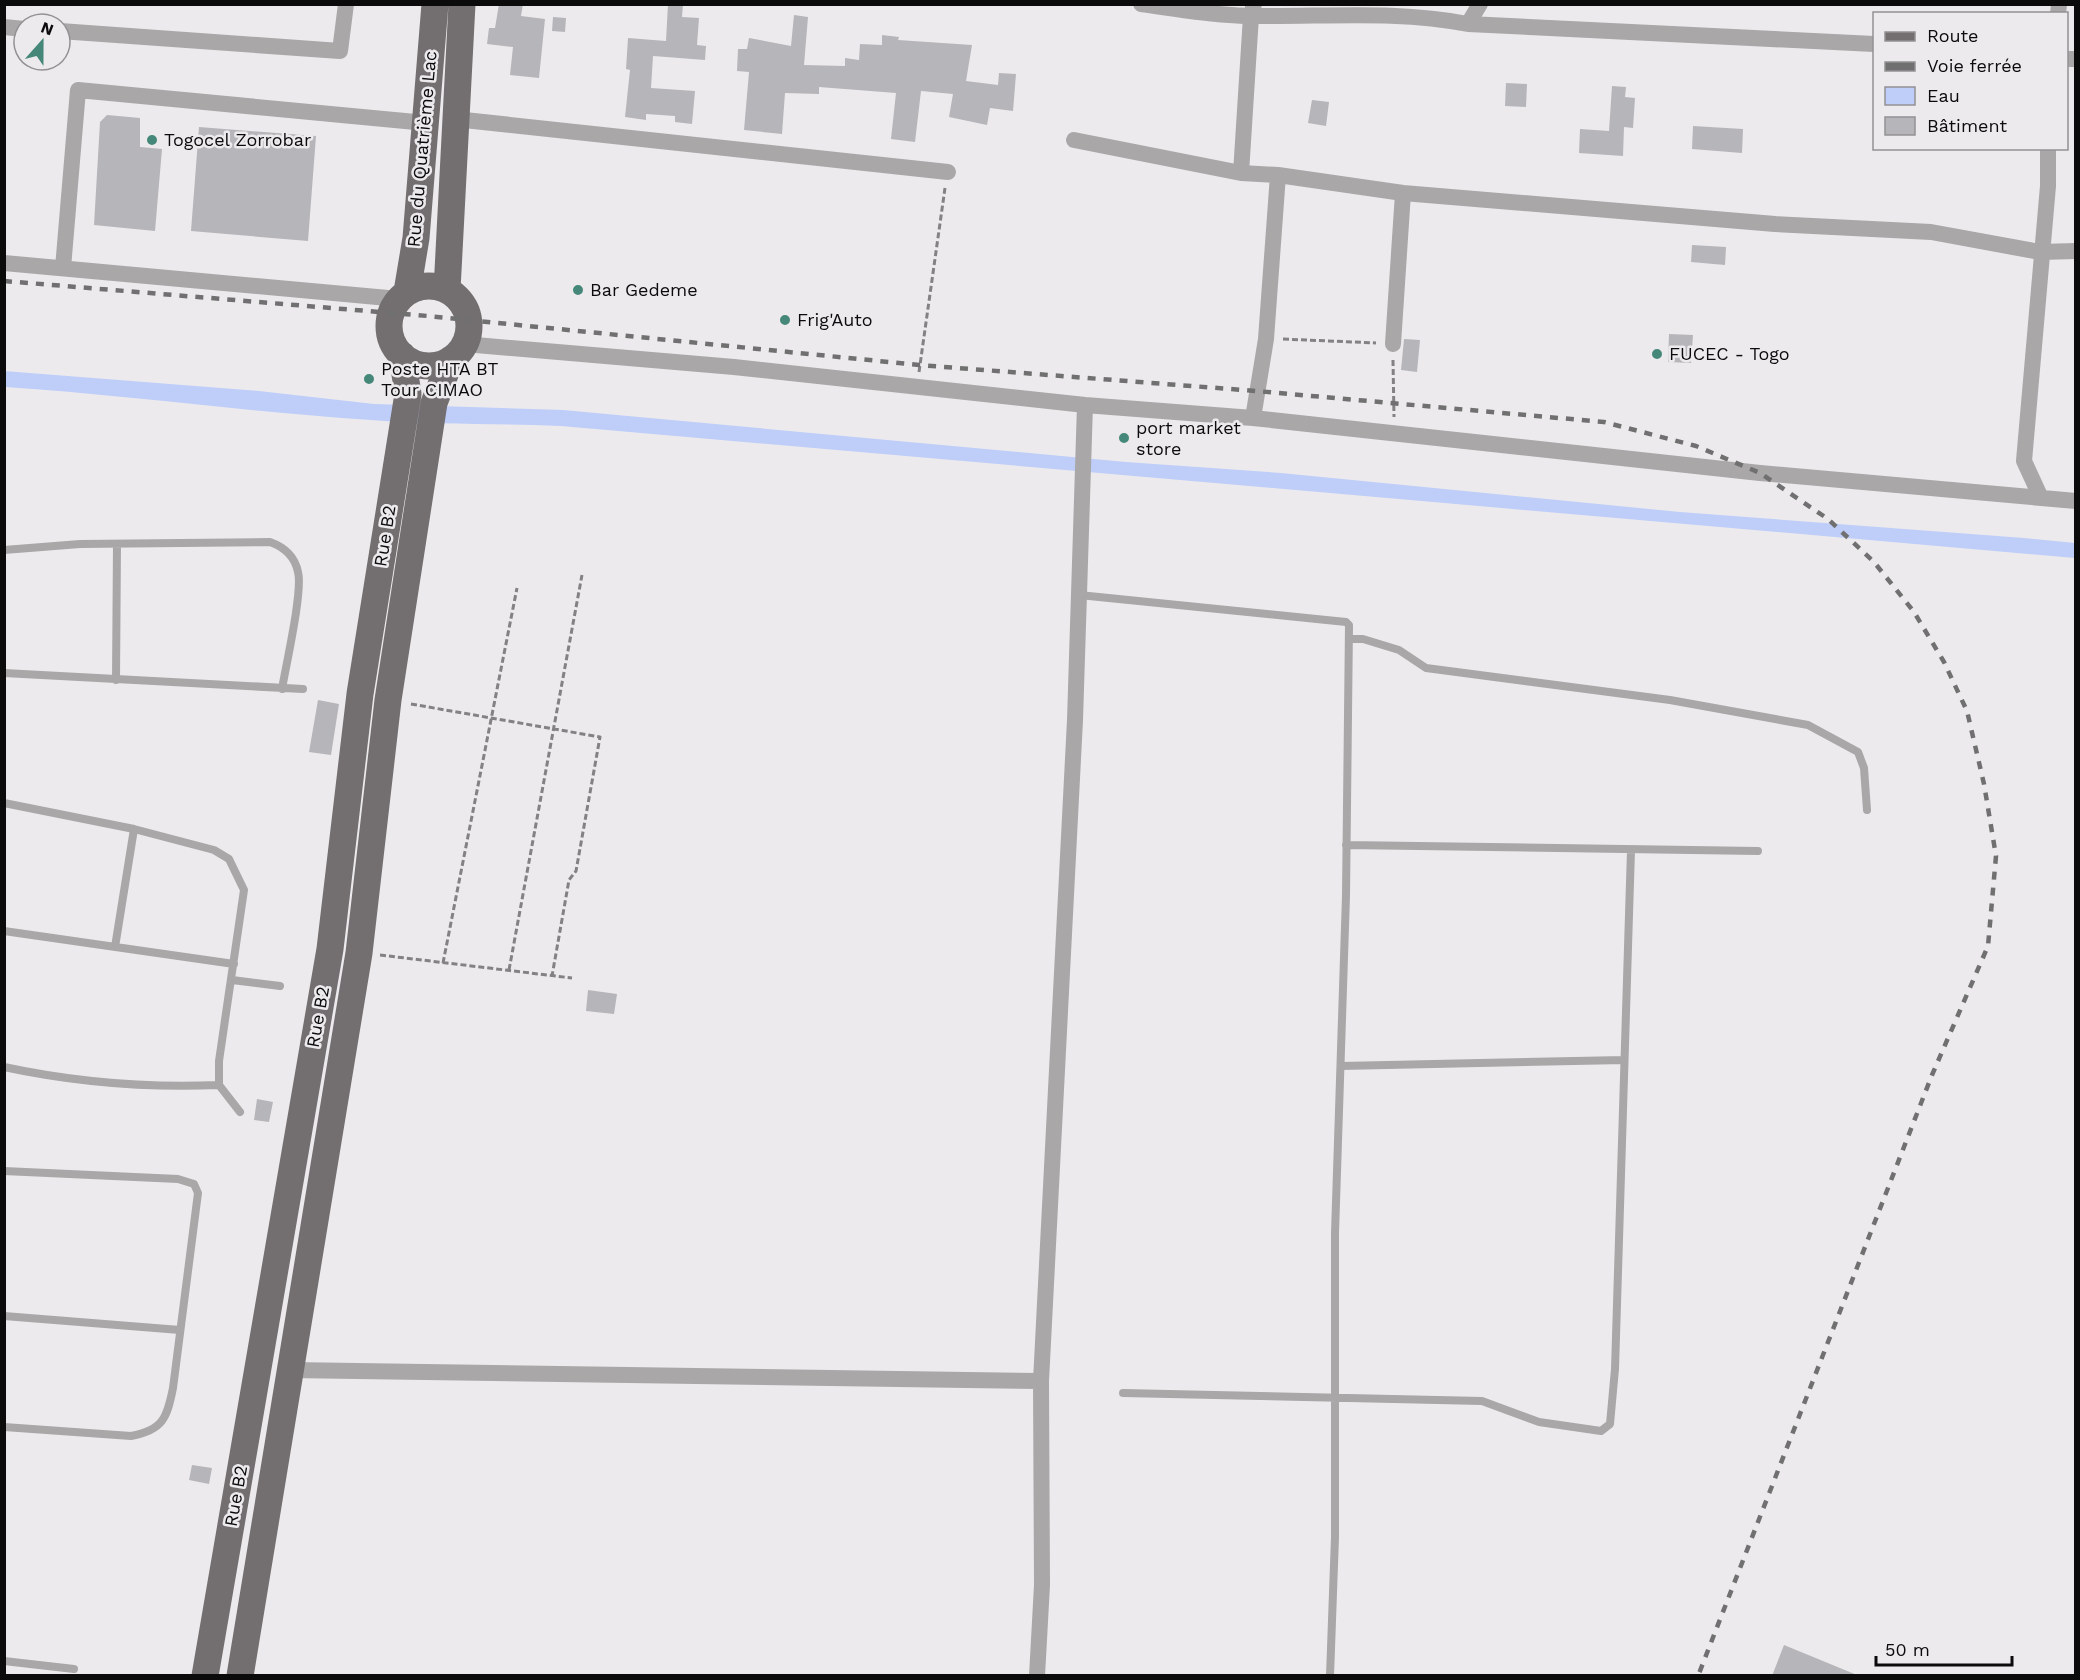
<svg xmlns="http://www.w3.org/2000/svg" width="2080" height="1680" font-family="'Work Sans',sans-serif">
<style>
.water{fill:#becef9}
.building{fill:#b6b5b9}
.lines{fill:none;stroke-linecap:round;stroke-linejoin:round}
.path{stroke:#838183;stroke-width:3;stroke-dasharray:6 3;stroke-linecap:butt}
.service{stroke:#a9a7a8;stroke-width:8}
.minor{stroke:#a9a7a8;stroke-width:16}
.primary{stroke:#736f70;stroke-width:27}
.rail{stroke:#717071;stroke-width:4.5;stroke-dasharray:8 8;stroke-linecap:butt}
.poi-dot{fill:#458879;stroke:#edeaed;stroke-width:2}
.labels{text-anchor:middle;stroke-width:5;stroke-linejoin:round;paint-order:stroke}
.poi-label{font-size:18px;fill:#0c0b0c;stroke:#edeaed;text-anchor:start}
.street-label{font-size:18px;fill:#0c0b0c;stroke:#edeaed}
</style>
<rect width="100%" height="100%" fill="#edeaed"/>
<path class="water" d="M 4,371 L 259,391 L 374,404 L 563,410 L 1126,462 L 1281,473 L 1680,512 L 2024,538 L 2075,543 L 2075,558 L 561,426 C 498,423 434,425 371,420 C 248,412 127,395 5,387 Z"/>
<path class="building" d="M 499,4 L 523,4 L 521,16 L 545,19 L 539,78 L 510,75 L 513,47 L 487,44 L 489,28 L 495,28 Z
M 668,4 L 683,4 L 682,17 L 699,18 L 697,45 L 706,46 L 705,60 L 653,56 L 651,88 L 695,91 L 692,124 L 675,122 L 675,116 L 646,114 L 646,120 L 625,117 L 630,70 L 626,69 L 628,38 L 666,41 Z
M 794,15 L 808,17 L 804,65 L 845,66 L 845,58 L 859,60 L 860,44 L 882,45 L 882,35 L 899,37 L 898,40 L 972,45 L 966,81 L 998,85 L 999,73 L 1016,74 L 1013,111 L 990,108 L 987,125 L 949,117 L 953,94 L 921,91 L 915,142 L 891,139 L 896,93 L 819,87 L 819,94 L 785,93 L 782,134 L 744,130 L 749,72 L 737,71 L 738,49 L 747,49 L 749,38 L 791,46 Z
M 553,17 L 566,18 L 565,32 L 552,31 Z
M 1506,83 L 1527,84 L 1526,107 L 1505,106 Z
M 1612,86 L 1626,87 L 1625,97 L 1635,98 L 1633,128 L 1624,127 L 1623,156 L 1579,153 L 1580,129 L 1609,131 Z
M 1312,100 L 1329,102 L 1326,126 L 1308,123 Z
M 107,115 L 140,118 L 140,147 L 162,149 L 155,231 L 94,225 L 100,122 Z
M 1693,126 L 1743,129 L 1742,153 L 1692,149 Z
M 199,127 L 316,136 L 308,241 L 191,231 Z
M 1692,245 L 1726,247 L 1725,265 L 1691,262 Z
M 1669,334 L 1693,335 L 1691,363 L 1668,362 Z
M 1404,339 L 1420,340 L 1417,372 L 1401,370 Z
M 318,700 L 339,704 L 331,755 L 309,752 Z
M 588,990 L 617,994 L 614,1014 L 586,1011 Z
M 257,1099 L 273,1102 L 269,1122 L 254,1120 Z
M 192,1465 L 212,1468 L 209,1484 L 189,1480 Z
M 1784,1645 L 1857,1675 L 1857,1676 L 1772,1676 Z"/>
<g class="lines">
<path class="path" d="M 1283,339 L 1376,343
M 1393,360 L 1394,417
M 919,372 L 945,188
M 411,704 L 600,737 L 576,871 L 569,880 L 552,976
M 380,955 L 572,978
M 443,963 L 517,588
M 509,970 L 582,575"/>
<path class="service" d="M 4,550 L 80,544 L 270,542 C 284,547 295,557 298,572 C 303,591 286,665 282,689
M 1079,595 L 1346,622 L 1349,625 L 1346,896 L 1335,1233 L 1335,1537 L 1330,1676
M 1349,639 L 1363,639 L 1399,650 L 1426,668 L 1670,700 L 1808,725 L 1858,752 L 1864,768 L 1867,810
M 4,673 L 303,689
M 116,680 L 117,544
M 4,803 L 134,829 L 214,850 L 229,859 L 244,890 L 219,1061 L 219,1085 L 240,1112
M 1346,845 L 1758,851
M 4,931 L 234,964
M 115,947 L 134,829
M 232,980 L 280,986
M 1341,1066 L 1624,1060
M 4,1067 C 74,1082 148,1088 219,1085
M 4,1171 L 178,1179 L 194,1184 L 198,1193 L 173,1388 C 167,1418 163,1430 131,1436 L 4,1427
M 4,1316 L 180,1330
M 1123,1393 L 1482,1401 L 1539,1422 L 1601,1431 L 1610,1424 L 1615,1369 L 1631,850
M 4,1661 L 74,1669"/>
<path class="minor" d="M 1141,4 C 1178,9 1217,16 1254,16 C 1326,17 1397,10 1468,24 L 1874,44
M 2058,14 L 2059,4
M 1468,24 L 1480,4
M 4,27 L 24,29
M 60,31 L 340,51 L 346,4
M 2066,59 L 2076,59
M 455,119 L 948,172
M 1074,140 L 1241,173 L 1278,175 L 1403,193 L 1775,224 L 1931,232 L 2040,252 L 2076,251
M 1241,173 L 1251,16 L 1254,4
M 4,263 L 399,299
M 63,268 L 78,90 L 426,123
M 464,344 L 734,367 L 1085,405 L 1253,418 L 1760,473 L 2076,501
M 1393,344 L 1403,193
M 1253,418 L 1266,339 L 1278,175
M 2041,498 L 2024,461 L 2048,186 L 2048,148
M 289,1370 L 1041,1381
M 1037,1676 L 1042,1585 L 1041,1381 L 1075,720 L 1085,405"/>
<path class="primary" d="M389 326a40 40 0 1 1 80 0a40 40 0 1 1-80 0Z
M 447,290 L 462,4
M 407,292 L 416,238 L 435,4
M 205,1676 L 330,949 L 360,694 L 408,394 L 402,355
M 240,1676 L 359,953 L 388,700 L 434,403 L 451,359"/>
<path class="rail" d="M 4,281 L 428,316 L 919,365 L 1256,391 L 1604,422 L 1696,446 L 1760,473 L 1828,519 L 1874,562 L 1914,612 L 1944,662 L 1967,711 L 1984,784 L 1996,856 L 1988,946 L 1932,1075 L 1698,1676"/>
</g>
<g class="poi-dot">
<circle cx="152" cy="140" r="6"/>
<circle cx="578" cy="290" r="6"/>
<circle cx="785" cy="320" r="6"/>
<circle cx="1657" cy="354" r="6"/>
<circle cx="369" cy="379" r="6"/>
<circle cx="1124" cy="438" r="6"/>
</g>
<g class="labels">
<g class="poi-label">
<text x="164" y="146">Togocel Zorrobar</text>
<text x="590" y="296">Bar Gedeme</text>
<text x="797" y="326">Frig'Auto</text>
<text x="1669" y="360">FUCEC - Togo</text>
<text x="381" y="375">Poste HTA BT<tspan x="381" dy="21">Tour CIMAO</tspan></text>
<text x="1136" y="434">port market<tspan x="1136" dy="21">store</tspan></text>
</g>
<g class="street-label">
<text transform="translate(422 149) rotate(-85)" y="6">Rue du Quatrième Lac</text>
<text transform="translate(385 536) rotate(-81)" y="6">Rue B2</text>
<text transform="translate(318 1017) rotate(-80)" y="6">Rue B2</text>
<text transform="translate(236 1496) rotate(-80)" y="6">Rue B2</text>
</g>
</g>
<rect width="2080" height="1680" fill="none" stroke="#0c0b0c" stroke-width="12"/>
<rect x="1873" y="12" width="195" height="138" fill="#edeaed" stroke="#939193" stroke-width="1.5"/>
<rect x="1885" y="32" width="30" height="9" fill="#736f70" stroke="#939193" stroke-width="1.5"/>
<text x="1927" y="42" font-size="18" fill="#0c0b0c">Route</text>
<rect x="1885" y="62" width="30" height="9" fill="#717071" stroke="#939193" stroke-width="1.5"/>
<text x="1927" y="72" font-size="18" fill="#0c0b0c">Voie ferrée</text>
<rect x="1885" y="87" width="30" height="18" fill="#becef9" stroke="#939193" stroke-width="1.5"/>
<text x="1927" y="102" font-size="18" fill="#0c0b0c">Eau</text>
<rect x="1885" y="117" width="30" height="18" fill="#b6b5b9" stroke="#939193" stroke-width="1.5"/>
<text x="1927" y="132" font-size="18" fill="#0c0b0c">Bâtiment</text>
<g transform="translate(42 42) rotate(21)"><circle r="28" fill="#edeaed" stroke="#939193" stroke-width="1.5"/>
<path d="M0-4.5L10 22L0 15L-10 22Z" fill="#458879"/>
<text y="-9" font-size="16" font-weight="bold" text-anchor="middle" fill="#0c0b0c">N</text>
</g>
<path d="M1876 1656v9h136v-9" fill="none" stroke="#0c0b0c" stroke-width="3"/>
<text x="1885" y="1656" font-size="18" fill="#0c0b0c" stroke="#edeaed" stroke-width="4.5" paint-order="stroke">50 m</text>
</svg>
